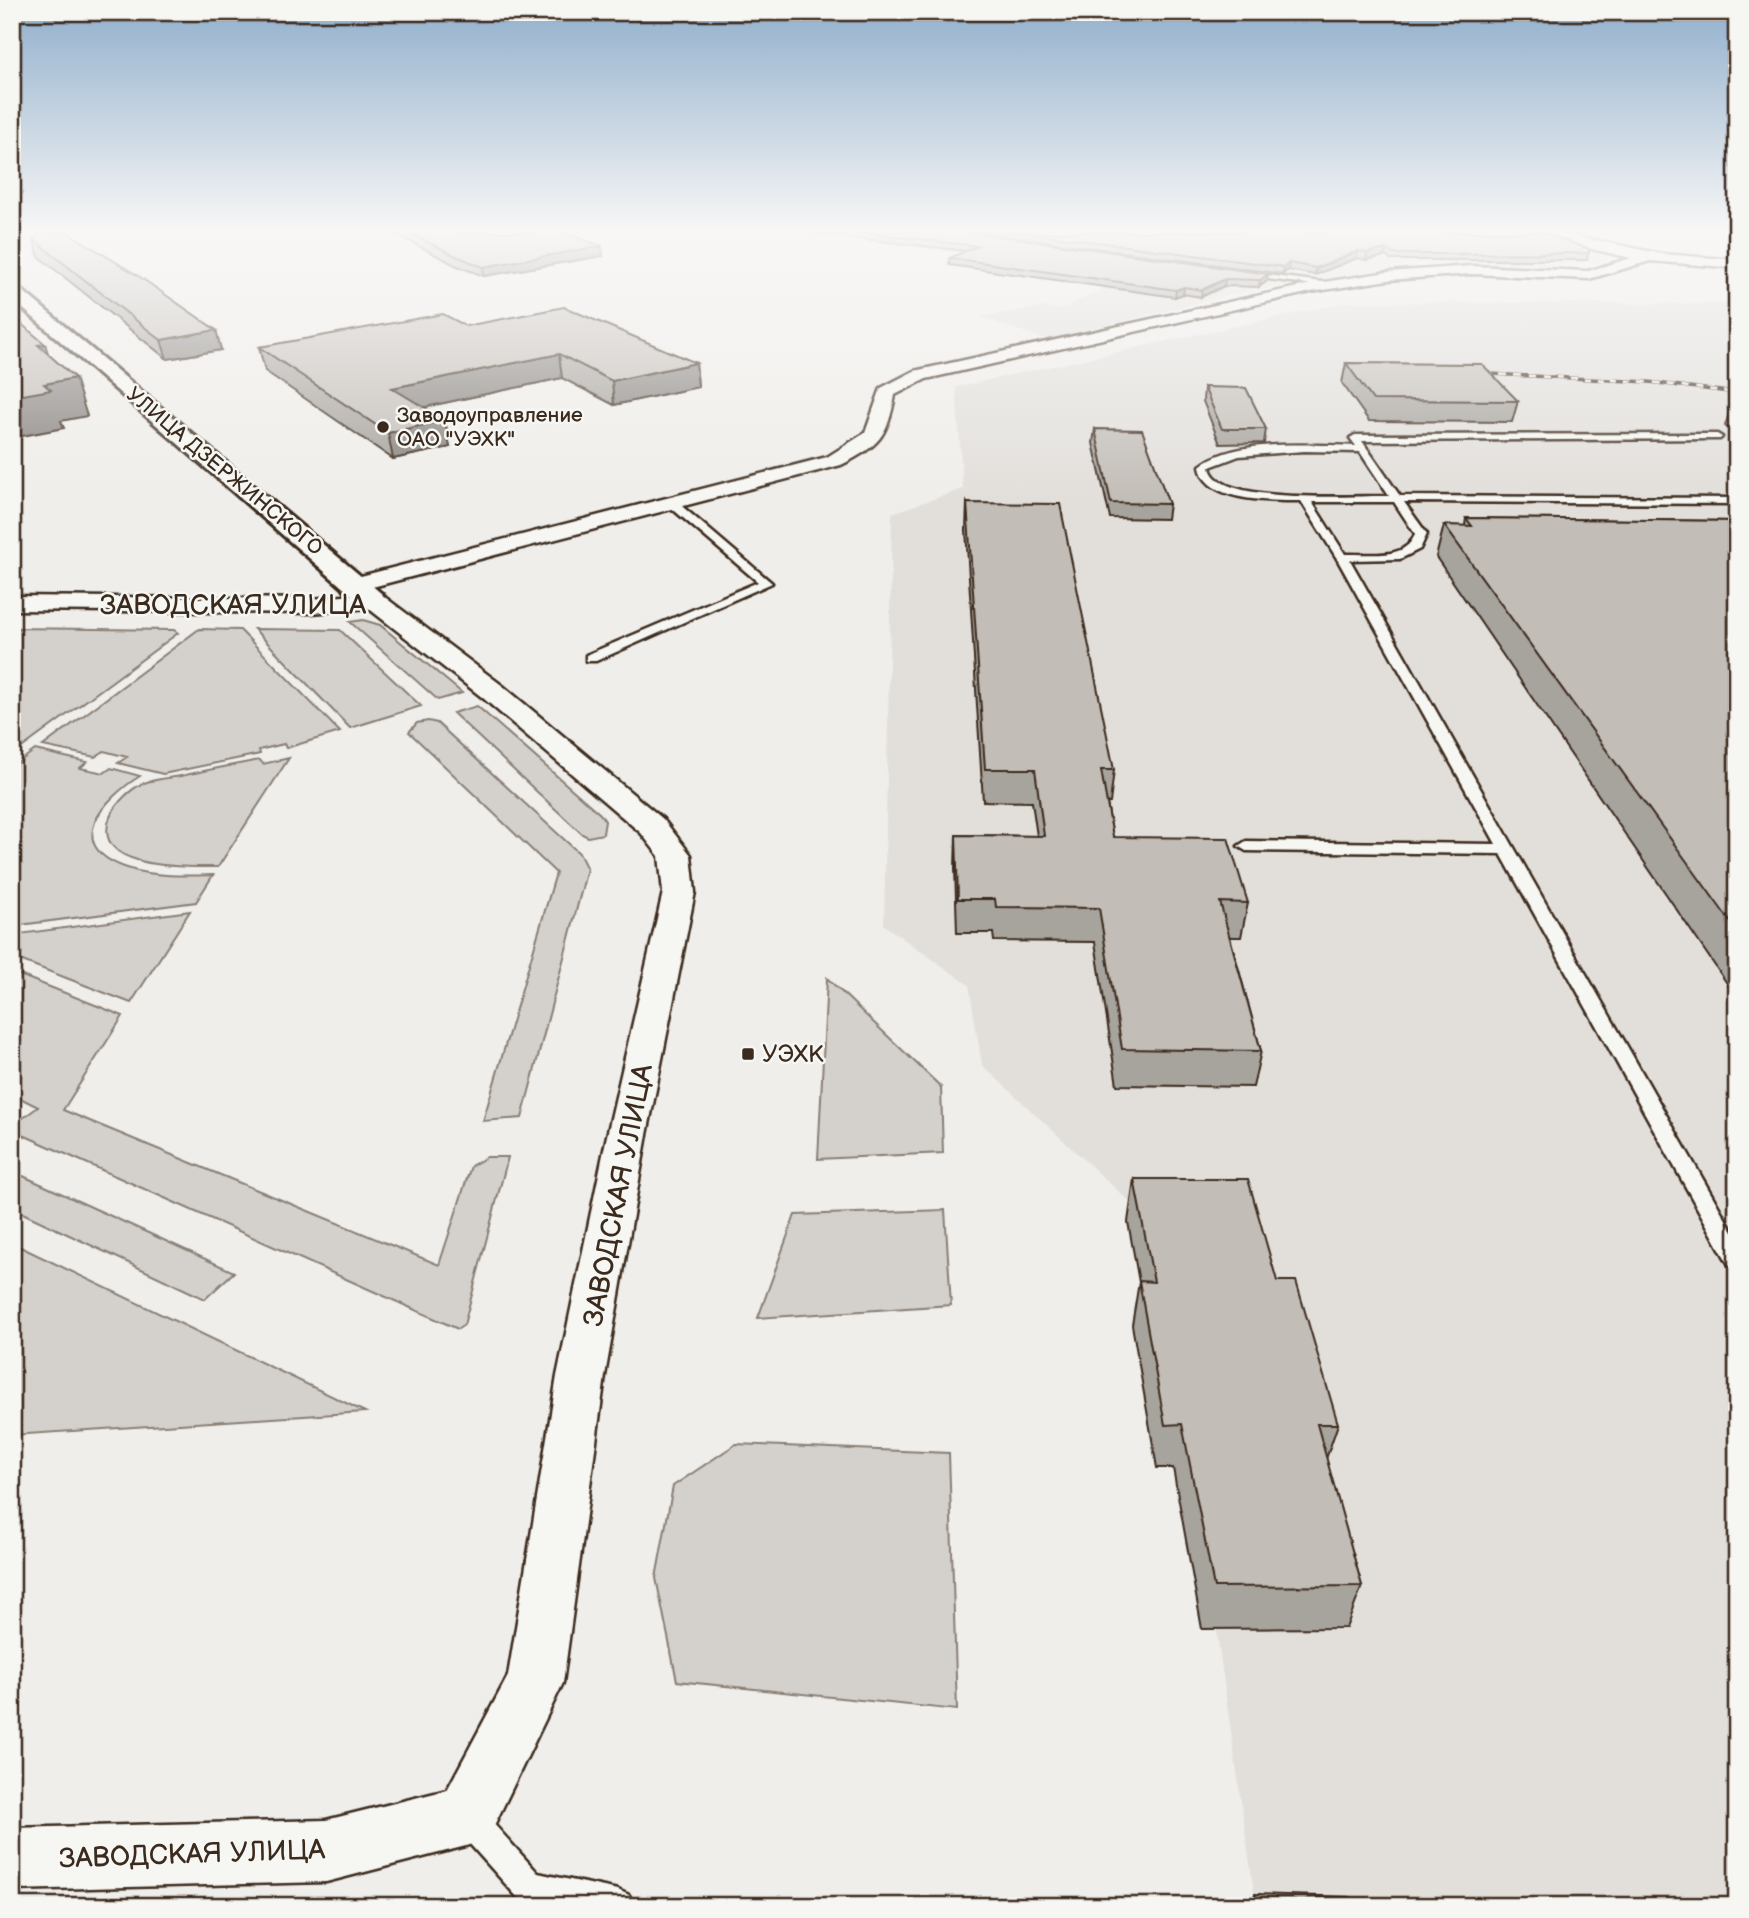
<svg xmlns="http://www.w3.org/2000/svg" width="1749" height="1918" font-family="'Balsamiq Sans',sans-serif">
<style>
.built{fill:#e2dfdb}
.green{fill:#d4d1cc;stroke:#887e75;stroke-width:2}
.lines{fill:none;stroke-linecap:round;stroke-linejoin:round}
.service-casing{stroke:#3b2a1e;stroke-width:5}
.minor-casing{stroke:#3b2a1e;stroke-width:5}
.tertiary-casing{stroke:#3b2a1e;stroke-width:6}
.service{fill:#f6f6f2;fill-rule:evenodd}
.minor{fill:#f6f6f2;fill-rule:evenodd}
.tertiary{fill:#f6f6f2;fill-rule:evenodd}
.rail-casing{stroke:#3b2a1e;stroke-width:3.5}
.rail{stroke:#f6f6f2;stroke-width:2.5;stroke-dasharray:7;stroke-linecap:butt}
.wall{fill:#a7a39d;stroke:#3b2a1e;stroke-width:2}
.shaded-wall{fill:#888480;stroke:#3b2a1e;stroke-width:2}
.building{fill:#c2bdb7;stroke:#3b2a1e;stroke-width:2}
.poi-dot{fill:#3b2a1e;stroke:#f6f6f2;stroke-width:2.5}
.labels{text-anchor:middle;stroke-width:5;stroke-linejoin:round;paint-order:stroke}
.far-poi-label{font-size:21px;fill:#3b2a1e;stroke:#f6f6f2;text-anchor:start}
.far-street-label{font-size:21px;fill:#3b2a1e;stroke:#f6f6f2}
.poi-label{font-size:24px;fill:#3b2a1e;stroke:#f6f6f2;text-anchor:start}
.near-street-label{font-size:28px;fill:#3b2a1e;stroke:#f6f6f2}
</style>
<rect width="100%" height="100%" fill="#efeeea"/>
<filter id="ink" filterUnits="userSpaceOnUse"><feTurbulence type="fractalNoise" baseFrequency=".0143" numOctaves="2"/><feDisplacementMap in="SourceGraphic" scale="14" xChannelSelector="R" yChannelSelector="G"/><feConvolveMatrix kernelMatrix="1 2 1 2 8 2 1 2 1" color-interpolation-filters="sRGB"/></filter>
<g filter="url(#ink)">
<path class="built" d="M 777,232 L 1526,232 L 1613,260 L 1544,267 L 1415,263 L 1233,294 L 1047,340 L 980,317 L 1042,307 L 1062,309 L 1119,281 L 1090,270 Z
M 1347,302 L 1737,304 L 1737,1906 L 1256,1906 L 1183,1397 L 1148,1219 L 982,1065 L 969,985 L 884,925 L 892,513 L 963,489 L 956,387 Z"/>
<path class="green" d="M 363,620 L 380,625 L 462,693 L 438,700 L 350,622 Z
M 12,628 L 174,630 L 178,633 L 12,755 Z
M 199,629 L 240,630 L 340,732 L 286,748 L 284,744 L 259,750 L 260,754 L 163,774 L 118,763 L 127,757 L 104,751 L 95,757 L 43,746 Z
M 254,629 L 340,630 L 421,706 L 350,728 Z
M 477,706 L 600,814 L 605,821 L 603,834 L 588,837 L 582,834 L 453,713 Z
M 428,721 L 437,723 L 579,853 L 587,869 L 522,1118 L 483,1121 L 556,873 L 409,732 L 417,723 Z
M 35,750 L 87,762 L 80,768 L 104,773 L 111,768 L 140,776 C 103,799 61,846 127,868 C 154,877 184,876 213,875 L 196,902 L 12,926 L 12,767 Z
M 289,758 L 218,867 C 190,867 89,871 110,817 C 116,803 130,789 144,783 C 155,779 169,778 181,776 C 207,770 233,765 260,760 L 263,764 Z
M 190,911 L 131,1003 L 12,957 L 12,935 Z
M 12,972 L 123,1016 L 63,1110 L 439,1265 L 471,1166 L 487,1157 L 508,1157 L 464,1325 L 458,1329 L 12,1130 L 12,1126 L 38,1107 L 12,1094 Z
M 827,978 L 941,1087 L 943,1153 L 818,1159 Z
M 12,1171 L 234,1272 L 205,1299 L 12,1208 Z
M 945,1210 L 951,1305 L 758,1318 L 795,1215 Z
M 12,1243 L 365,1412 L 12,1435 Z
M 736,1444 L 949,1453 L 957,1710 L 677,1681 L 656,1578 L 673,1486 Z"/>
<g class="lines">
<defs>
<path id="service" d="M 1242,272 L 1330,283 L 1334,285 L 1330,287 L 1245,276 Z
M 1717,434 L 1722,437 L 1720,439 L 1362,441 L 1400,496 L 1737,498 L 1737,504 L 1404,502 L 1427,534 L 1420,549 L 1400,559 L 1350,560 L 1737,1239 L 1737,1267 L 1729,1265 L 1501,854 L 1246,851 L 1238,846 L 1246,841 L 1496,844 L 1336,557 L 1301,501 C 1274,501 1204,503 1200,466 C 1233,438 1313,445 1356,446 L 1350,438 L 1355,435 ZM 1304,451 L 1360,452 L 1389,496 C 1358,495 1215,506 1210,467 L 1239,456 ZM 1312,502 L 1394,502 L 1415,534 C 1405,561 1370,553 1345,554 Z
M 669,502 L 677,502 L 772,583 L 596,661 L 586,661 L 586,655 L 758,582 L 669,506 Z
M 471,1807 L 482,1811 L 538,1873 L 618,1890 L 629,1895 L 634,1906 L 543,1906 L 518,1898 L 460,1833 L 456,1822 L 460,1811 Z"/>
<path id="minor" d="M 1536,232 L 1557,232 L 1662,254 L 1737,260 L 1737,268 L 1650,261 L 1589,279 L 1472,274 L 1388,280 L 1311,292 L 926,379 L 895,395 C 888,436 878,447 841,465 L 357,591 L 349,589 L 345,584 L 349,579 L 827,457 L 865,433 L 881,388 L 914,371 L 1311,284 L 1388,272 L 1472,266 L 1588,271 L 1631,258 L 1561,242 Z
M 373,593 L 382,595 L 503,686 L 663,819 L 691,855 L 695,892 L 646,1140 L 605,1376 L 563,1683 L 488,1838 L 466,1846 L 326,1882 L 12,1890 L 12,1828 L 326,1820 L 447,1790 L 508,1676 L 557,1376 L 606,1140 L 663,892 L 659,856 L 641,833 L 483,698 L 368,608 L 312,613 L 12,610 L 12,596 L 312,599 Z"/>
<path id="tertiary" d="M 12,285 L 18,287 L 382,594 L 386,600 L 382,606 L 364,606 L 12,299 Z"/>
</defs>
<use href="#service" class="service-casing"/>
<use href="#minor" class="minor-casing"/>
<use href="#tertiary" class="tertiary-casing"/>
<use href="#service" class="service"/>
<use href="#minor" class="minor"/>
<use href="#tertiary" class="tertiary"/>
<defs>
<path id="rail" d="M 1472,373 L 1649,382 L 1737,393"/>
</defs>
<use href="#rail" class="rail-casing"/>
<use href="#rail" class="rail"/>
</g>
<path class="wall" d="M 392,232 L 561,232 L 603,256 L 484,276 L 457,266 Z
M 803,232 L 972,232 L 1267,281 L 1259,287 L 1224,286 L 1201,297 L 1183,294 L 1175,297 L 949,265 L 950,258 L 966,251 Z
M 975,232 L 1541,232 L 1589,249 L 1587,260 L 1391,260 L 1385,256 L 1366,260 L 1357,258 L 1315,275 L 1288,270 L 1283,274 Z
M 34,240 L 216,330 L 221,350 L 167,359 L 39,257 Z
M 466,326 L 696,363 L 698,387 L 614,405 L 562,378 L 424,407 L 445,420 L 450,447 L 393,459 L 265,371 L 259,347 Z
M 1346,363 L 1518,401 L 1512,422 L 1369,421 L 1342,383 Z
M 1204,387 L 1266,429 L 1264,443 L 1220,444 L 1203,401 Z
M 1732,404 L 1737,405 L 1737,435 L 1725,426 Z
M 1095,429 L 1169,504 L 1167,519 L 1110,518 L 1093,443 Z
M 967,503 L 1114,770 L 1110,803 L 1107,803 L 1113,837 L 1248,903 L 1241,937 L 1230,937 L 1261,1051 L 1253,1087 L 1117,1085 L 1095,942 L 994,941 L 993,933 L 957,933 L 955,868 L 956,835 L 1037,836 L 1032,802 L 983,801 L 966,530 Z
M 1466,518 L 1737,521 L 1737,998 L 1436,557 L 1444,525 L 1465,526 Z
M 1134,1179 L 1277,1281 L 1338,1424 L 1326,1459 L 1362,1586 L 1346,1628 L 1202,1629 L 1173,1468 L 1157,1468 L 1132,1325 L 1139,1282 L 1128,1222 Z
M 1255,1894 L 1351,1906 L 1251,1906 Z"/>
<path class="shaded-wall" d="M 602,246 L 603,256 L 484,276 L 483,267 Z
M 1386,249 L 1385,256 L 1366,260 L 1367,253 Z
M 1358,251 L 1357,258 L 1315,275 L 1316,268 Z
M 1289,263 L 1288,270 L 1283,274 L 1284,267 Z
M 1268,274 L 1267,281 L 1259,287 L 1260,280 Z
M 1225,279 L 1224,286 L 1201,297 L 1202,290 Z
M 1184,287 L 1183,294 L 1175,297 L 1176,290 Z
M 216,330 L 221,350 L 167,359 L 161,340 Z
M 45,344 L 57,380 L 38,345 Z
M 559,354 L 562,378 L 397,413 L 392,388 Z
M 696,363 L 698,387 L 614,405 L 612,381 Z
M 75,378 L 87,416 L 61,421 L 64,428 L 12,438 L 12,397 L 44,384 Z
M 445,420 L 450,447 L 393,459 L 388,433 Z"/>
<path class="building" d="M 40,232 L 67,232 L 140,277 L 216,330 L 161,340 L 34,240 Z
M 408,232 L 561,232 L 602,246 L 483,267 L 456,256 Z
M 857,232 L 972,232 L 1268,274 L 1260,280 L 1225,279 L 1202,290 L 1184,287 L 1176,290 L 950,258 L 977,246 Z
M 1022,232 L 1541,232 L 1589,249 L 1589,253 L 1437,254 L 1393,254 L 1386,249 L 1367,253 L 1358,251 L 1316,268 L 1289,263 L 1284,267 Z
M 564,307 L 696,363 L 612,381 L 559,354 L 392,388 L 445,420 L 388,433 L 259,347 L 443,314 L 466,326 Z
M 12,316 L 45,344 L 38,345 L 75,378 L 44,384 L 51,390 L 12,397 Z
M 1346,363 L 1482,364 L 1518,401 L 1373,400 Z
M 1204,387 L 1246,388 L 1266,429 L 1222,429 Z
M 1095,429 L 1142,430 L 1169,504 L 1111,503 Z
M 967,503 L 1060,504 L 1114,770 L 1101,770 L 1113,837 L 1228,838 L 1248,903 L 1220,902 L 1261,1051 L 1122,1049 L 1099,908 L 996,907 L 995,899 L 958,899 L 956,835 L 1044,836 L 1035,769 L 985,769 Z
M 1466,518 L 1737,521 L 1737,931 L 1444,525 L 1472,526 Z
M 1134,1179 L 1248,1179 L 1277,1281 L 1296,1281 L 1338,1424 L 1317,1424 L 1362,1586 L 1214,1587 L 1182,1424 L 1165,1425 L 1139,1281 L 1154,1282 Z
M 1255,1894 L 1350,1897 L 1351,1906 L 1257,1906 Z"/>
</g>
<linearGradient id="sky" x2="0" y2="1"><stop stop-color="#91afcc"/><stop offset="0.46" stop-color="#f8f7f6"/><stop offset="1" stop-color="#f8f7f6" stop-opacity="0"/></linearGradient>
<rect width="1749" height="501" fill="url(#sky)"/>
<g class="poi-dot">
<circle cx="383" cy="427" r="7"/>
<rect x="741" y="1047" width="14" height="14" rx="3.5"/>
</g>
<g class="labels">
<g class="far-poi-label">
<text x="397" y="422">Заводоуправление<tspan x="397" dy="24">ОАО "УЭХК"</tspan></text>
</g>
<g class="far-street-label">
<text transform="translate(225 471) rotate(40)" y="7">УЛИЦА ДЗЕРЖИНСКОГО</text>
</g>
<g class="poi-label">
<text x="762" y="1062">УЭХК</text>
</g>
<g class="near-street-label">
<text x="233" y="614">ЗАВОДСКАЯ УЛИЦА</text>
<text transform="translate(617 1195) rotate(-79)" y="10">ЗАВОДСКАЯ УЛИЦА</text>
<text transform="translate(192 1853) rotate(-2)" y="10">ЗАВОДСКАЯ УЛИЦА</text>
</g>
</g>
<rect width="1749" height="1918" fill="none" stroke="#f6f6f2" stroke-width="42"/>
<rect x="21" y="21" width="1707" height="1876" fill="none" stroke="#3b2a1e" stroke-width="2.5" filter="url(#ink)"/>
</svg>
